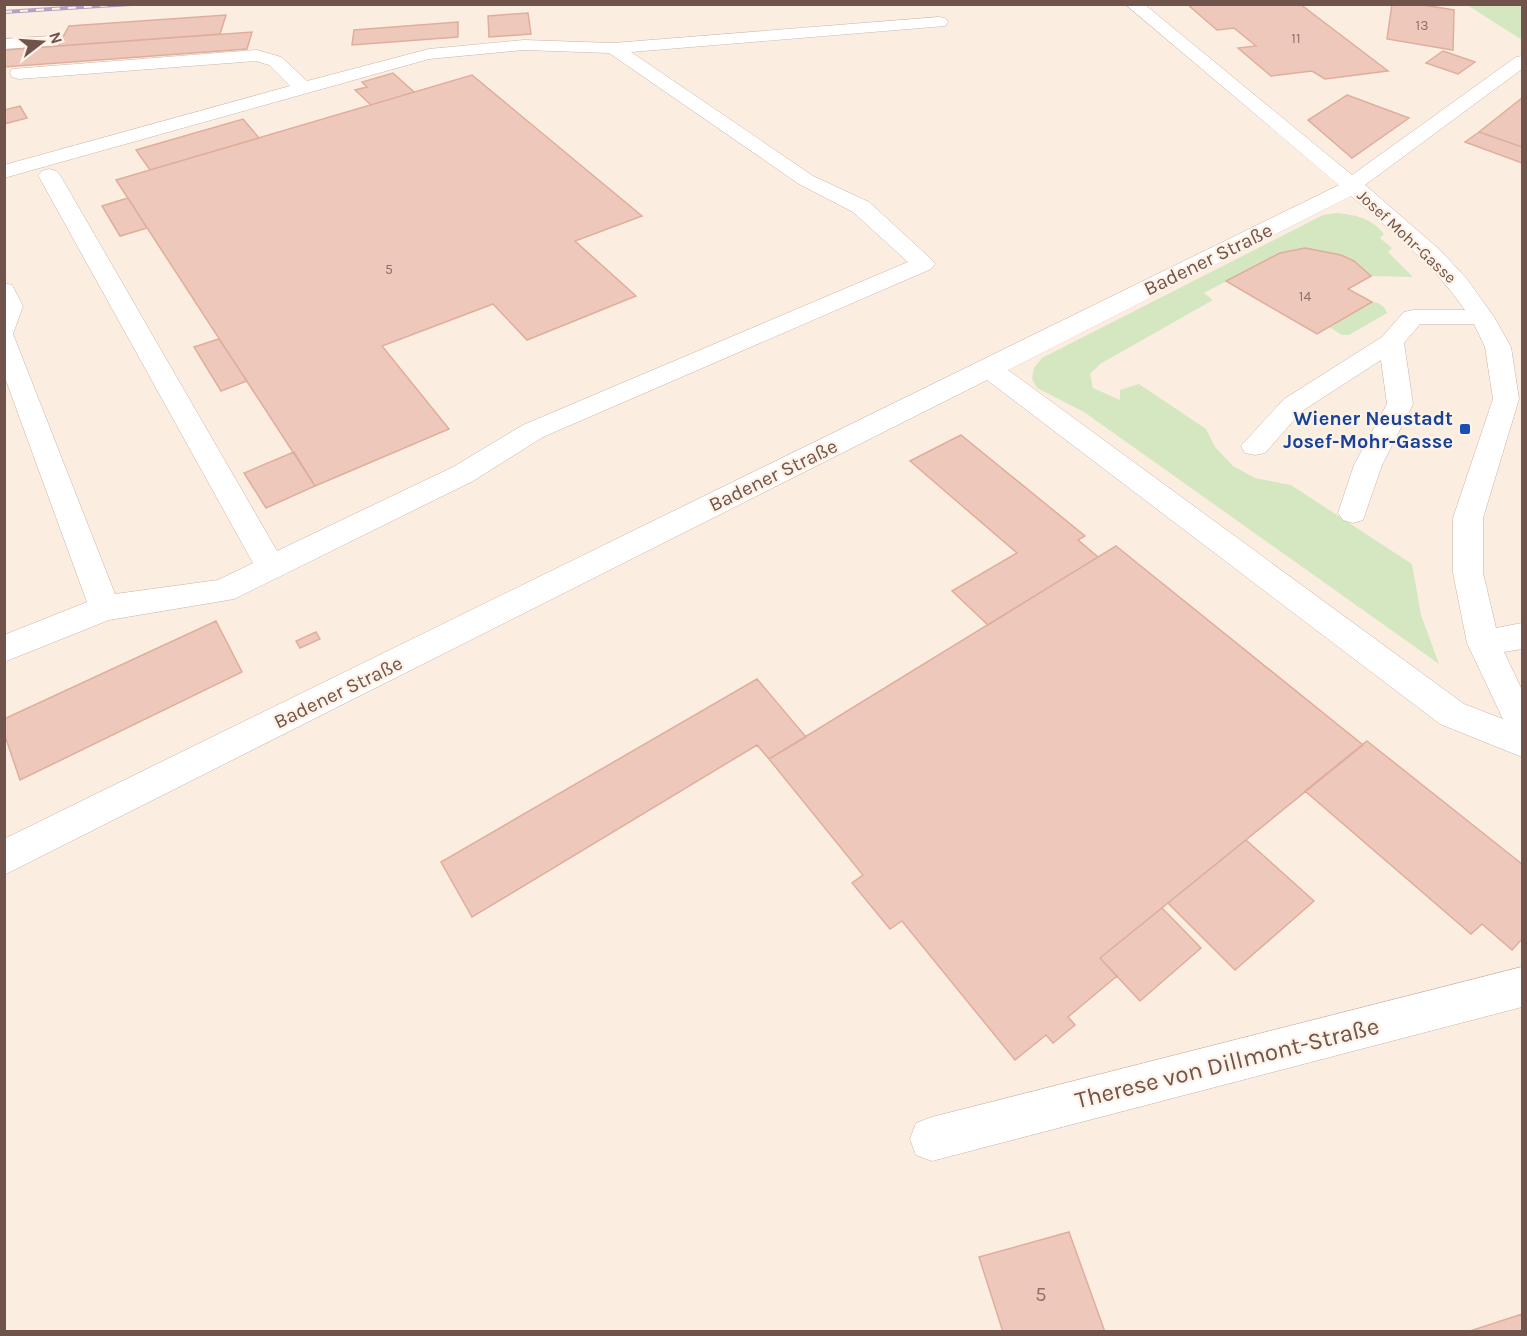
<svg xmlns="http://www.w3.org/2000/svg" width="1527" height="1336" font-family="Karla,sans-serif">
<style>
.green{fill:#d5e7c1}
.building{fill:#eec9bb;stroke:#e0ad9c;stroke-width:1.5}
.lines{fill:none;stroke-linecap:round;stroke-linejoin:round}
.minor-casing{stroke:#cab4a9;stroke-width:1}
.minor{fill:#fff;fill-rule:evenodd}
.rail-casing{stroke:#afa2c2;stroke-width:4}
.rail{stroke:#fef2e7;stroke-width:2;stroke-dasharray:8;stroke-linecap:butt}
.transit-dot{fill:#1a4fb4;stroke:#fef2e7;stroke-width:2}
.labels{text-anchor:middle;stroke-width:4.5;stroke-linejoin:round;paint-order:stroke}
.far-number-label{font-size:14px;fill:#907066}
.far-street-label{font-size:16px;fill:#70534a;stroke:#fef2e7}
.street-label{font-size:20px;fill:#70534a;stroke:#fef2e7}
.transit-label{font-size:20px;font-weight:bold;fill:#164399;stroke:#fef2e7;text-anchor:end}
.near-number-label{font-size:20px;fill:#907066}
.near-street-label{font-size:24px;fill:#70534a;stroke:#fef2e7}
</style>
<rect width="100%" height="100%" fill="#fbeee1"/>
<path class="green" d="M 1467,5 L 1522,5 L 1522,40 Z
M 1337,213 C 1356,215 1371,218 1384,234 L 1380,238 L 1392,248 L 1388,252 L 1413,277 L 1371,276 L 1354,261 L 1341,255 L 1305,248 L 1280,253 L 1204,293 L 1213,300 L 1100,364 L 1090,374 L 1093,388 L 1120,400 L 1120,390 L 1139,384 L 1206,429 L 1215,447 L 1233,466 L 1255,478 L 1291,485 L 1412,564 L 1421,615 L 1439,664 L 1084,412 L 1037,388 L 1032,379 L 1034,368 L 1042,358 L 1323,215 Z
M 1372,302 C 1380,302 1384,306 1387,313 L 1349,335 L 1342,335 L 1329,327 Z"/>
<path class="building" d="M 1187,4 L 1300,4 L 1388,71 L 1325,79 L 1312,71 L 1271,76 L 1238,48 L 1256,46 L 1234,28 L 1217,30 Z
M 1392,4 L 1417,4 L 1454,10 L 1453,50 L 1387,39 Z
M 528,13 L 531,34 L 489,37 L 488,16 Z
M 226,15 L 220,34 L 58,46 L 69,26 Z
M 458,22 L 458,37 L 352,45 L 354,30 Z
M 252,32 L 247,49 L 4,67 L 4,50 Z
M 1443,51 L 1475,62 L 1458,74 L 1426,63 Z
M 393,73 L 414,92 L 371,105 L 355,90 L 367,87 L 362,82 Z
M 472,75 L 642,216 L 575,241 L 636,296 L 527,340 L 493,304 L 382,346 L 449,429 L 315,486 L 116,180 Z
M 1347,95 L 1409,118 L 1352,158 L 1308,120 Z
M 1522,98 L 1522,147 L 1479,132 Z
M 20,106 L 27,118 L 4,124 L 4,110 Z
M 243,119 L 259,138 L 150,170 L 136,150 Z
M 1479,132 L 1522,147 L 1522,163 L 1465,142 Z
M 128,198 L 147,228 L 120,236 L 102,206 Z
M 1305,248 L 1341,255 L 1354,261 L 1371,276 L 1348,289 L 1372,302 L 1317,334 L 1226,281 L 1280,253 Z
M 219,339 L 247,381 L 221,391 L 194,347 Z
M 961,435 L 1085,536 L 1078,540 L 1098,557 L 988,625 L 952,591 L 1017,553 L 910,461 Z
M 294,452 L 315,486 L 266,508 L 244,473 Z
M 1116,546 L 1363,745 L 1100,958 L 1117,976 L 1068,1017 L 1075,1025 L 1053,1043 L 1046,1035 L 1015,1060 L 902,921 L 890,929 L 852,883 L 863,875 L 769,759 Z
M 216,621 L 242,672 L 20,780 L 4,733 L 4,719 Z
M 316,632 L 320,639 L 300,648 L 296,641 Z
M 757,679 L 806,737 L 769,759 L 757,745 L 472,917 L 441,862 Z
M 1367,741 L 1522,864 L 1522,939 L 1512,950 L 1482,924 L 1471,934 L 1305,791 Z
M 1246,840 L 1314,901 L 1235,970 L 1168,903 Z
M 1162,908 L 1201,948 L 1140,1001 L 1100,958 Z
M 1069,1232 L 1105,1332 L 1003,1332 L 979,1257 Z
M 1522,1314 L 1522,1332 L 1467,1332 Z"/>
<g class="lines">
<defs>
<path id="minor" d="M 1125,4 L 1144,4 L 1352,175 L 1516,57 L 1522,56 L 1522,69 L 1365,185 L 1439,249 L 1467,279 L 1494,317 L 1511,347 L 1519,399 L 1483,518 L 1483,573 L 1496,628 L 1522,623 L 1522,649 L 1504,652 L 1522,690 L 1522,757 L 1440,724 L 987,380 L 4,875 L 4,839 L 1339,185 ZM 1351,196 C 1392,231 1434,265 1465,310 L 1413,310 L 1404,312 L 1382,337 L 1284,399 L 1241,446 L 1245,453 L 1255,455 L 1265,453 L 1302,411 L 1381,360 L 1387,404 L 1354,465 L 1338,513 L 1343,520 L 1353,523 L 1363,520 L 1382,465 L 1413,404 L 1404,343 L 1420,324 L 1474,324 L 1485,347 L 1493,399 L 1453,518 L 1453,573 L 1467,643 L 1503,719 L 1464,704 L 1008,370 Z
M 939,17 L 945,18 L 948,22 L 945,26 L 631,52 L 813,176 L 869,202 L 931,259 L 935,264 L 931,269 L 543,437 L 473,481 L 234,599 L 109,620 L 4,662 L 4,635 L 87,602 L 4,375 L 4,283 L 12,285 L 23,306 L 13,334 L 115,594 L 218,580 L 253,563 L 38,175 L 42,171 L 49,169 L 56,171 L 60,175 L 277,551 L 453,467 L 523,425 L 908,262 L 853,212 L 799,184 L 609,53 L 524,50 L 429,59 L 4,178 L 4,165 L 290,86 L 269,65 L 256,61 L 19,79 L 12,77 L 10,73 L 12,69 L 257,50 L 281,57 L 307,81 L 429,49 L 524,40 L 613,43 Z
M 52,36 L 58,37 L 61,41 L 58,45 L 4,49 L 4,39 Z
M 1522,967 L 1522,1007 L 932,1161 L 916,1155 L 910,1139 L 916,1123 L 932,1117 Z"/>
</defs>
<use href="#minor" class="minor-casing"/>
<use href="#minor" class="minor"/>
<defs>
<path id="rail" d="M 4,12 L 131,4"/>
</defs>
<use href="#rail" class="rail-casing"/>
<use href="#rail" class="rail"/>
</g>
<rect class="transit-dot" x="1459" y="423" width="12" height="12" rx="3"/>
<g class="labels">
<g class="far-number-label">
<text x="1422" y="30">13</text>
<text x="1296" y="43">11</text>
<text x="389" y="274">5</text>
<text x="1305" y="301">14</text>
</g>
<g class="far-street-label">
<text transform="translate(1407 236) rotate(43)" y="6">Josef Mohr-Gasse</text>
</g>
<g class="street-label">
<text transform="translate(1208 259) rotate(-26)" y="7">Badener Straße</text>
<text transform="translate(773 475) rotate(-26)" y="7">Badener Straße</text>
<text transform="translate(338 692) rotate(-26)" y="7">Badener Straße</text>
</g>
<g class="transit-label">
<text x="1453" y="425">Wiener Neustadt<tspan x="1453" dy="23">Josef-Mohr-Gasse</tspan></text>
</g>
<g class="near-number-label">
<text x="1041" y="1301">5</text>
</g>
<g class="near-street-label">
<text transform="translate(1227 1063) rotate(-14)" y="8">Therese von Dillmont-Straße</text>
</g>
</g>
<rect width="1527" height="1336" fill="none" stroke="#70534a" stroke-width="12"/>
<g transform="translate(42 42) rotate(73)" stroke="#fef2e7" stroke-width="4.5" paint-order="stroke">
<path d="M0-4.5L10 22L0 15L-10 22Z" fill="#70534a"/>
<text y="-9" font-size="16" font-weight="bold" text-anchor="middle" fill="#70534a">N</text>
</g>
</svg>
